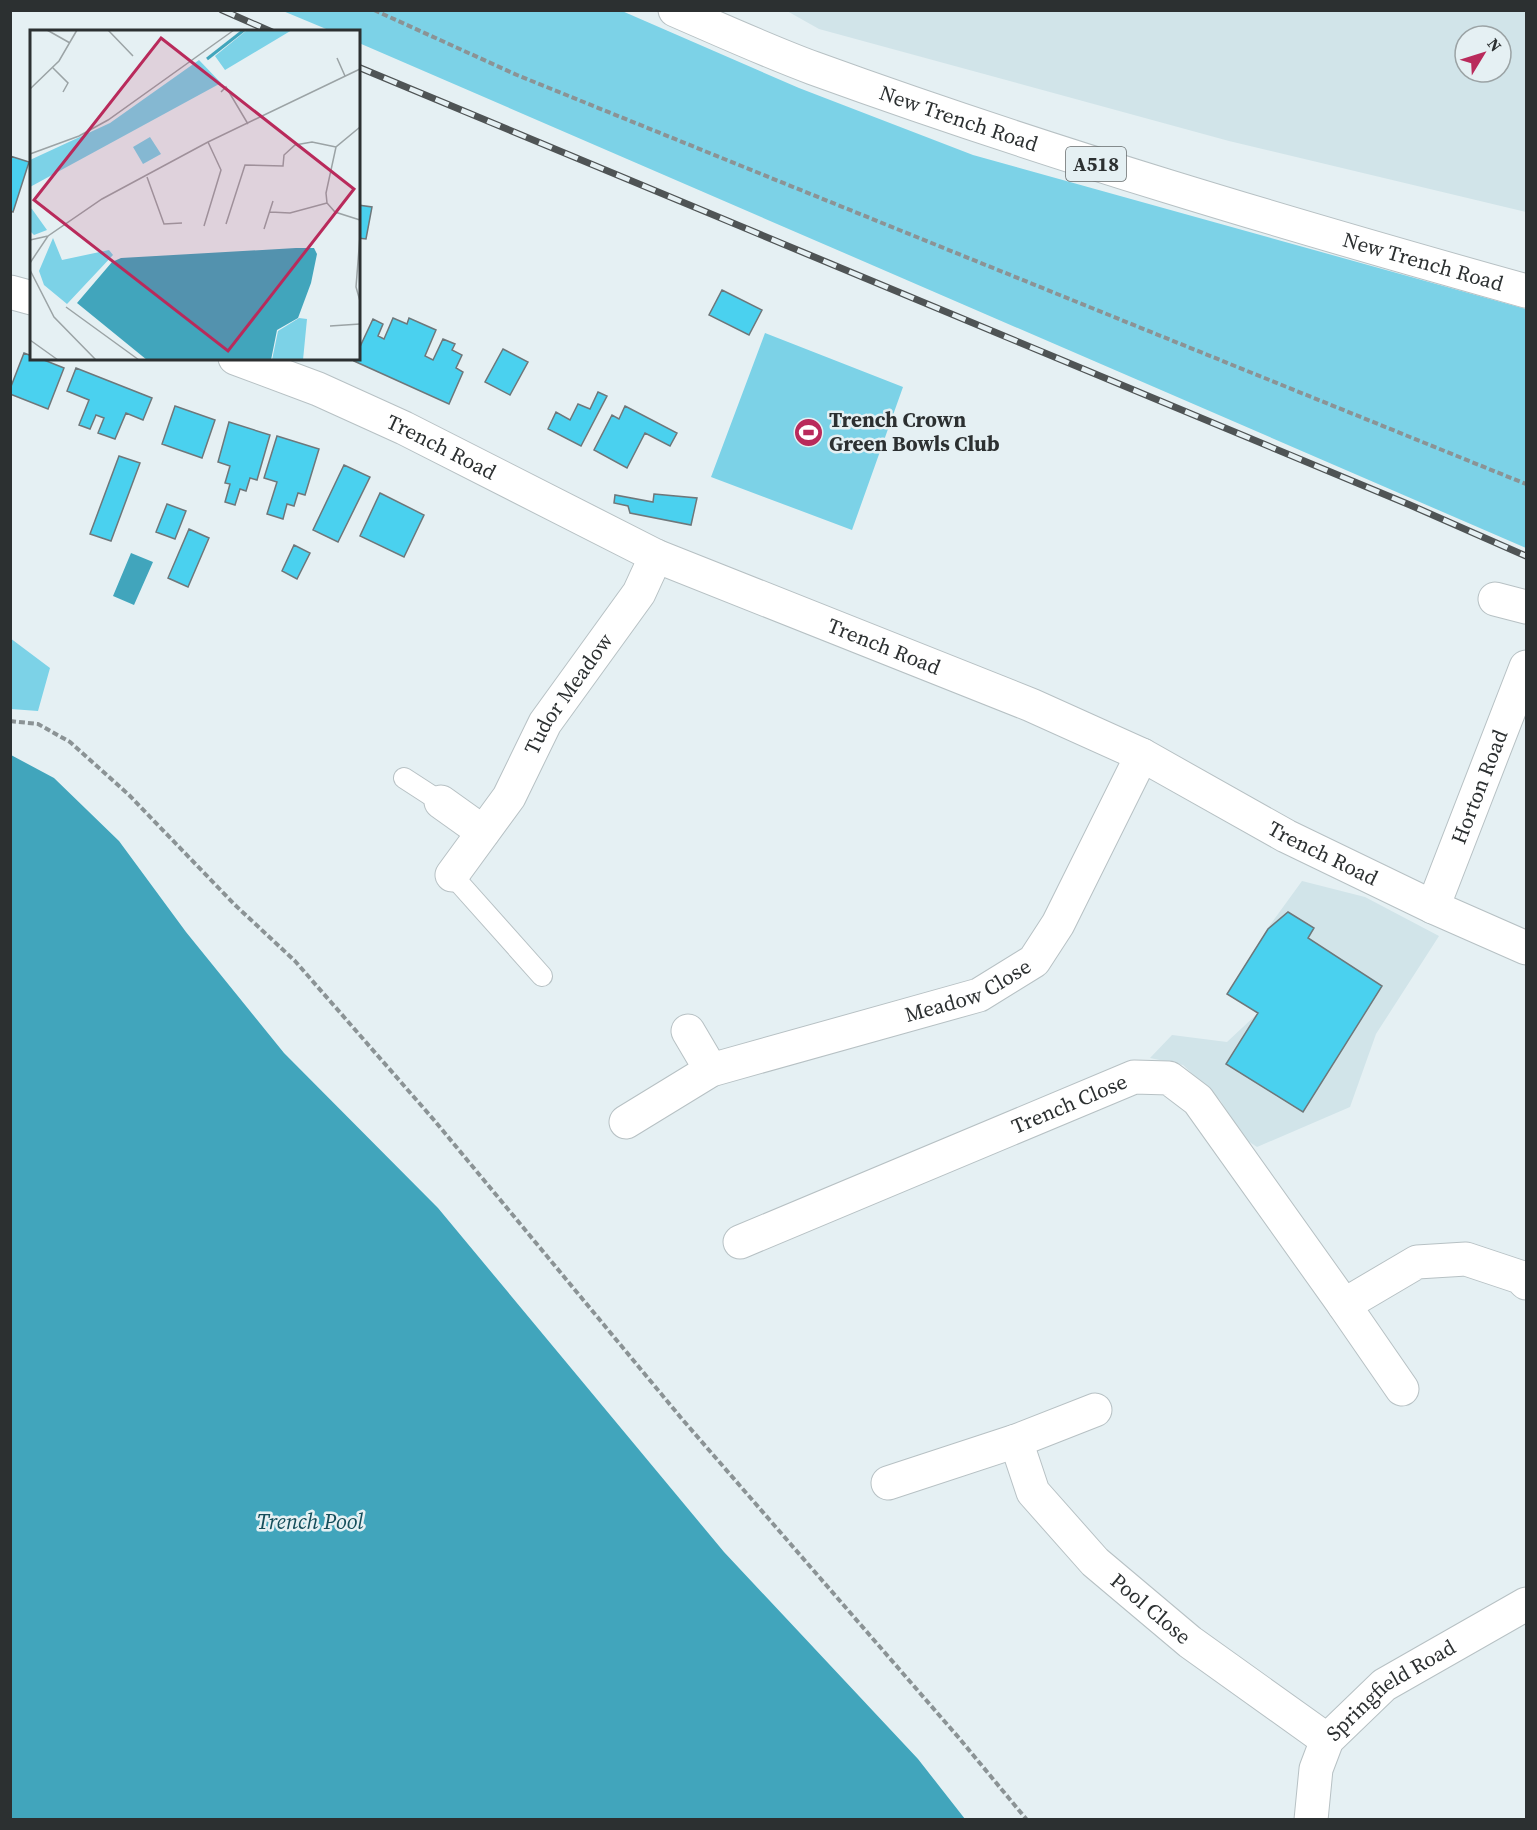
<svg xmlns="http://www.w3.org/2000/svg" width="1537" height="1830" font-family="'Source Serif 4',serif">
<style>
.built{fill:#d1e4e9;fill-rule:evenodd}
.green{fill:#7cd2e7}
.water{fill:#41a5bc}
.building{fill:#4ad1ef;stroke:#6e777a;stroke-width:1.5}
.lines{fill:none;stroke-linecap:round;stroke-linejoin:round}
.service-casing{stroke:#b7c1c4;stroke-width:22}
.minor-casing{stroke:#b7c1c4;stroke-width:35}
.tertiary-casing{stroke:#b7c1c4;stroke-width:35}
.trunk-casing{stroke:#b7c1c4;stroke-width:35}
.path{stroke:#8b9395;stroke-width:4;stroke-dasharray:6 3;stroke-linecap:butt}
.service{stroke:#fff;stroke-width:20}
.minor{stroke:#fff;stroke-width:33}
.tertiary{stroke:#fff;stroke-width:33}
.trunk{stroke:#fff;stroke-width:33}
.rail-casing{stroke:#4f5455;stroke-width:7}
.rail{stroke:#e5f0f3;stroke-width:4.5;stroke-dasharray:14;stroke-linecap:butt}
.labels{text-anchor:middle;stroke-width:5;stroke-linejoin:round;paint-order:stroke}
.shield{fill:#e5f0f3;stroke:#646a6b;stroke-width:1.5}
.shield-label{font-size:20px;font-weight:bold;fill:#2c3031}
.street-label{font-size:21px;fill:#2c3031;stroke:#e5f0f3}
.poi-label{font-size:21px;font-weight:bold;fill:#2c3031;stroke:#e5f0f3;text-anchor:start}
.water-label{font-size:22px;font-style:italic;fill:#154e5b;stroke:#e5f0f3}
.inset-river{fill:none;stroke:#41a5bc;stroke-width:3}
.inset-road{fill:none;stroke:#9ba3a5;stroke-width:1.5}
.view{fill:#b92a5b;fill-opacity:0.15;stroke:#b92a5b;stroke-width:3}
.inset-edge{fill:none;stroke:#2c3031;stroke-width:3}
</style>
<rect width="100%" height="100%" fill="#e5f0f3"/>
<path class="built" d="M 787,11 L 1526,11 L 1526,212 L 1229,141 L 819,29 ZM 1465,36 L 1501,36 L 1501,72 L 1465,72 Z
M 1302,881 L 1365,897 L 1439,936 L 1376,1034 L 1350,1107 L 1257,1147 L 1245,1139 L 1220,1100 L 1183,1065 L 1150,1058 L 1172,1035 L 1227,1042 L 1258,1013 L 1227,994 L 1267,929 Z"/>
<path class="green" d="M 283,11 L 622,11 L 799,88 L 973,155 L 1526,309 L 1526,548 L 359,43 L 358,32 L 331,31 Z
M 765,333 L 903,387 L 852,530 L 711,477 Z
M 10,638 L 50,668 L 38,711 L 11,709 Z"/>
<path class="water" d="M 131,553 L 153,562 L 134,605 L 113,596 Z
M 11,755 L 54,778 L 119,841 L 186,932 L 284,1053 L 438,1208 L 724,1552 L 918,1759 L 965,1819 L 11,1819 Z"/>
<path class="building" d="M 10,156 L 29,162 L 13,212 L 10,211 Z
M 358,205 L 372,207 L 366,239 L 358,238 Z
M 722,290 L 762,310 L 749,335 L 709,315 Z
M 393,318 L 407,324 L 409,318 L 436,330 L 425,356 L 433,360 L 443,339 L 455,344 L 452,350 L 462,355 L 456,368 L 463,372 L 449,404 L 354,361 L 355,358 L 358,358 L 358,351 L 373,319 L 383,324 L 378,336 L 384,339 Z
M 503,349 L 528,362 L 510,395 L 485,382 Z
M 24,353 L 32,356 L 32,358 L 39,358 L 64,368 L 48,409 L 10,394 L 10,389 Z
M 76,368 L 152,398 L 143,420 L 126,413 L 115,439 L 98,433 L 104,418 L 96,415 L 90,429 L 79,425 L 89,400 L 67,391 Z
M 598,392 L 607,396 L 581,446 L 548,429 L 556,412 L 570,420 L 578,404 L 590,409 Z
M 175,406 L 215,420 L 202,458 L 162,444 Z
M 625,406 L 677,433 L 670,446 L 645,433 L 627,468 L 594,450 L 612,415 L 619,419 Z
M 229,422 L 270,435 L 257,480 L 250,478 L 246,491 L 240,489 L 235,505 L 225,502 L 230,484 L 225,483 L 230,466 L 218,462 Z
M 277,436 L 319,449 L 305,495 L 298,493 L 294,506 L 287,504 L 283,519 L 267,514 L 277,482 L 264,478 Z
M 119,456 L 140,463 L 111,541 L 90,534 Z
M 344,465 L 370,477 L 338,542 L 313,530 Z
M 380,493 L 424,515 L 404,557 L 360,536 Z
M 654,494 L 697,498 L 691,525 L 630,513 L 628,506 L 614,503 L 615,495 L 653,502 Z
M 167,504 L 186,511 L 175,539 L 156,532 Z
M 189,529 L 209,538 L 188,587 L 168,578 Z
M 294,545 L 310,553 L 297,579 L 282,571 Z
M 1288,912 L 1314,928 L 1308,938 L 1382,986 L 1303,1112 L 1226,1064 L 1258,1013 L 1227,994 L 1268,929 Z"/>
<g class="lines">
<defs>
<path id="service" d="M 404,778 L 441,802
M 452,875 L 542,976"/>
<g id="minor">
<path d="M 1495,599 L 1526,607"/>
<path d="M 441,802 L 483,832"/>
<path id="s1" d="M 452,875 L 509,797 L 545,723 L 639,593 L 656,556"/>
<path id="s2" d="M 1433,907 L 1526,667"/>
<path d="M 688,1031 L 711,1070"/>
<path id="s3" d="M 626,1122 L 711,1070 L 979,995 L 1034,961 L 1058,924 L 1142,755"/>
<path id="s4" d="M 740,1242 L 1134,1077 L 1169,1078 L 1198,1100 L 1344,1305 L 1417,1262 L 1466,1259 L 1520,1277 L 1526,1283"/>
<path d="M 1344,1305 L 1402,1389"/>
<path id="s5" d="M 1016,1441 L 1033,1492 L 1095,1562 L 1190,1642 L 1327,1740"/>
<path d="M 888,1483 L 1016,1441 L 1095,1410"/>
<path id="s6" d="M 1311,1820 L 1316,1769 L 1327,1740 L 1384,1685 L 1526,1604"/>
</g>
<g id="tertiary">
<path d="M 10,292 L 32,298"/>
<path id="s7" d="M 235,358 L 318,389 L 404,428 L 656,556 L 1031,705 L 1142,755 L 1286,836 L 1433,907 L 1526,948"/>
</g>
<g id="trunk">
<path id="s8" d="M 675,10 C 721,30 767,51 813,68 C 1047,153 1287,224 1526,291"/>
</g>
</defs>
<use href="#service" class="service-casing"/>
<use href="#minor" class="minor-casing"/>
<use href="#tertiary" class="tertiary-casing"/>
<use href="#trunk" class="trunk-casing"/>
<path class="path" d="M 374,10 L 517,75 L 1526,484
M 10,721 L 38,724 L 70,742 L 129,795 L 235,905 L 295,961 L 434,1120 L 682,1419 L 959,1738 L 1027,1820"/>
<use href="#service" class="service"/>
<use href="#minor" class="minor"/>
<use href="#tertiary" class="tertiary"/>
<use href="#trunk" class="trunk"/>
<defs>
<path id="rail" d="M 222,10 L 272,32
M 358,67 L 1410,505 L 1526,556"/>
</defs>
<use href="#rail" class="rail-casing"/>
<use href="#rail" class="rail"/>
</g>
<defs>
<symbol id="stadium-disc" viewBox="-11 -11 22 22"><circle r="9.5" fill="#b92a5b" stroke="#e5f0f3"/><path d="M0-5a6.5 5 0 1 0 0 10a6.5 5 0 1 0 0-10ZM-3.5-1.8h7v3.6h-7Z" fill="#fff"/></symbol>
</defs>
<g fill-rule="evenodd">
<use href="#stadium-disc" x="792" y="416" width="33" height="33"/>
</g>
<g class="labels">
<rect class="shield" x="1066" y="147" width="60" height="34" rx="4.5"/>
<g class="shield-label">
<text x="1096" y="171">A518</text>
</g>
<g class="street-label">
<text dy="7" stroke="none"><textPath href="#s8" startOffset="304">New Trench Road</textPath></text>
<text dy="7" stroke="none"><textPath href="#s8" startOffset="790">New Trench Road</textPath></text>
<text dy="7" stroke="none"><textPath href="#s7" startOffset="225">Trench Road</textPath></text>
<text dy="7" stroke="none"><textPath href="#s7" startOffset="711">Trench Road</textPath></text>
<text dy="7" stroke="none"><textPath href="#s1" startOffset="216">Tudor Meadow</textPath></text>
<text dy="7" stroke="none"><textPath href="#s2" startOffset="129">Horton Road</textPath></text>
<text dy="7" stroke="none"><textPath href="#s7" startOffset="1197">Trench Road</textPath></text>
<text dy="7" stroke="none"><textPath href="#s3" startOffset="369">Meadow Close</textPath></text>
<text dy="7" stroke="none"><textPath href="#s4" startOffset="357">Trench Close</textPath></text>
<text dy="7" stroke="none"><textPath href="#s5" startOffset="220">Pool Close</textPath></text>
<text dy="7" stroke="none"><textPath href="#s6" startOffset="164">Springfield Road</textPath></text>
</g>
<g class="poi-label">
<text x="829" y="427">Trench Crown<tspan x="829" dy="24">Green Bowls Club</tspan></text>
</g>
<g class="water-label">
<text x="310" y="1529">Trench Pool</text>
</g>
</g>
<g transform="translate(30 30)">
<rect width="330" height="330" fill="#e5f0f3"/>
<path d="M 217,0 L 262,0 L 195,40 L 185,26 ZM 169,30 L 191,53 L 0,157 L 0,130 L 80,93 ZM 120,107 L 131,124 L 113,134 L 103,117 ZM 0,178 L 2,179 L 17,200 L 4,205 L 0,201 ZM 23,208 L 32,230 L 79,220 L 83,225 L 37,274 L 14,255 L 9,241 ZM 269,288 L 277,289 L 273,330 L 242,330 L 248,301 Z" fill="#7cd2e7"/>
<path d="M 266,218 L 284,218 L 287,224 L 281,253 L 268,288 L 247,300 L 241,330 L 117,330 L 47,273 L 82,232 L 91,228 Z" fill="#41a5bc"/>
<path class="inset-river" d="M 177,29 L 214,0"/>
<path class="inset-road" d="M 17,0 L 40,13M 78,0 L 103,26M 307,28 L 315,46M 23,38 L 38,53 L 33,62M 0,59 L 29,31 L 47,0M 191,62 L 196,57 L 218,94M 330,97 L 306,117 L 296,163 L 297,173 L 305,182 L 330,190M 0,124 L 49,106 L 78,90 L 204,0M 117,147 L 134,194 L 152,193M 240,182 L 260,183 L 297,173M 196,194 L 215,135 L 253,136 L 254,125 L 265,115 L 282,112 L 306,117M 174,196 L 191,140 L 178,112M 234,199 L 243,171M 330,206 L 326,257 L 330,271M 0,210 L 18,206M 0,233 L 18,206 L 72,169 L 178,112 L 330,39M 0,240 L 24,287 L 66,330M 36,277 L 109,330M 300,296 L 330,294M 0,310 L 28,330"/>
<path class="view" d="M 131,8 L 324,159 L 198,321 L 4,170 Z"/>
<rect width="330" height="330" class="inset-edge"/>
</g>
<rect width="1537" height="1830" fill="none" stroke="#2c3031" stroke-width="24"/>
<g transform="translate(1483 54) rotate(52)"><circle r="28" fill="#e5f0f3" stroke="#9ba3a5" stroke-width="1.5"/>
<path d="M0-4.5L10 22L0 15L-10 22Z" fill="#b92a5b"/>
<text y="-9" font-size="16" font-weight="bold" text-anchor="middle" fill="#2c3031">N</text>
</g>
</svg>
